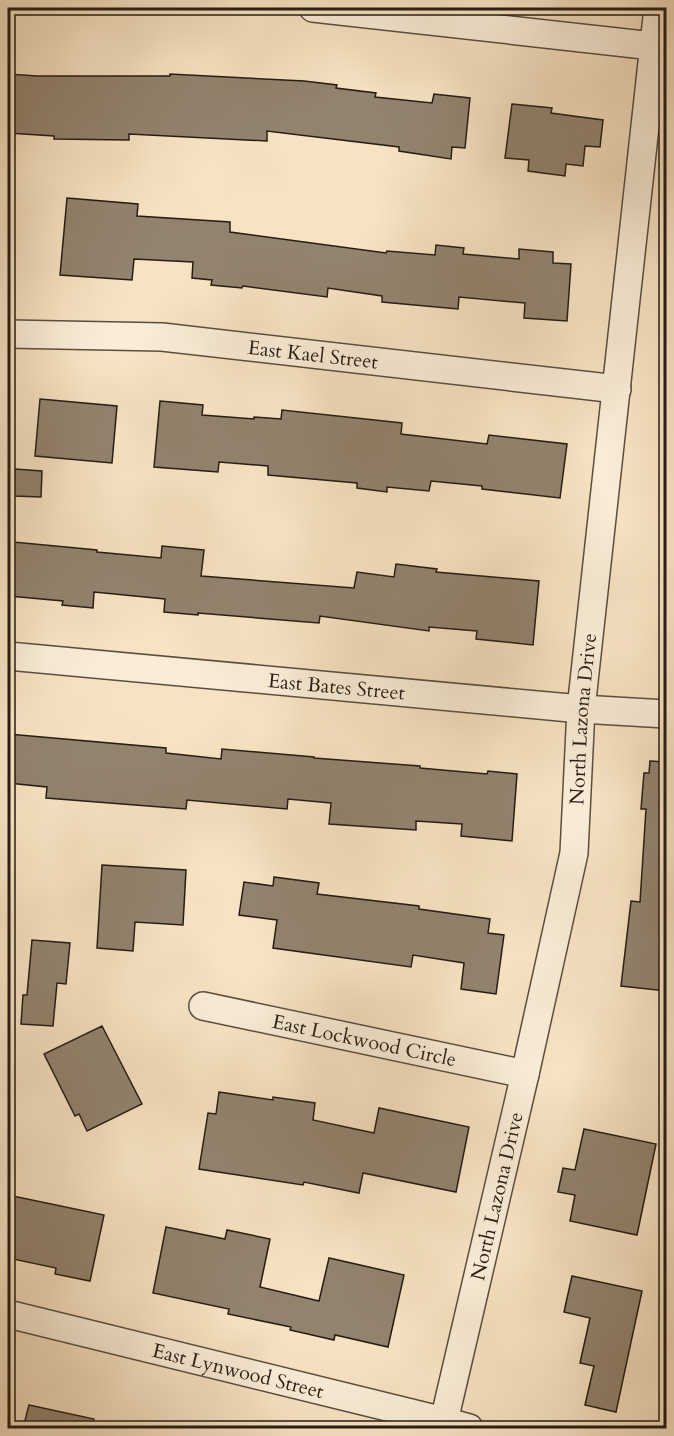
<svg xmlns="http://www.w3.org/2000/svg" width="674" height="1436" font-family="Cardo,serif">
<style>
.building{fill:#92836f;stroke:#251c14;stroke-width:1.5}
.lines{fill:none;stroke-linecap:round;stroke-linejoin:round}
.minor-casing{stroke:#5a4e40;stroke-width:30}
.minor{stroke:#faedd8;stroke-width:27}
.labels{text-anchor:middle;stroke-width:4.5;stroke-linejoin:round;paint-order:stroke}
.street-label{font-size:20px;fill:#251c14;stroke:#faedd8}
</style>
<rect width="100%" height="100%" fill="#f7e3c3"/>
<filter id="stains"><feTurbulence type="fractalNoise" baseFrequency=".00333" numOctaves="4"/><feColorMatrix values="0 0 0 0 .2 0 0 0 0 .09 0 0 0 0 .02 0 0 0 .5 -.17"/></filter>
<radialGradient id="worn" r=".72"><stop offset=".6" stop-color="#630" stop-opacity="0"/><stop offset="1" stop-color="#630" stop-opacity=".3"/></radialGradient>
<path class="building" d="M 8,74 L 37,76 L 170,76 L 170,74 L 304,81 L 337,85 L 336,88 L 376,93 L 375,97 L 432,103 L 434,94 L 470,98 L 465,148 L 452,147 L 451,159 L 399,151 L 399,147 L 267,131 L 267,141 L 129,134 L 129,140 L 54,139 L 54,136 L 8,133 Z
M 512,104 L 552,108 L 551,113 L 603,120 L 600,147 L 585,146 L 583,166 L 566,164 L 565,176 L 528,171 L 529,160 L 505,158 Z
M 67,198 L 138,204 L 137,216 L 230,222 L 230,232 L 386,253 L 387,251 L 435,255 L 436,245 L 464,248 L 463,254 L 519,259 L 519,249 L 553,252 L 553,263 L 571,264 L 567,321 L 524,318 L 525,303 L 459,297 L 458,309 L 382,302 L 382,296 L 328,288 L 327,297 L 243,286 L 242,288 L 211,285 L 212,280 L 192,278 L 193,262 L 134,259 L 132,280 L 60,275 Z
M 40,399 L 117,406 L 112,463 L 35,456 Z
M 160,401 L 203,405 L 202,415 L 254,419 L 254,417 L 281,419 L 282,410 L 402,423 L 401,434 L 487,444 L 489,435 L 567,444 L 560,498 L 482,489 L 482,486 L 431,481 L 429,491 L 387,487 L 387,492 L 357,488 L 357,483 L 268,475 L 268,466 L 219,462 L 218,472 L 154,467 Z
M 15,469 L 42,471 L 41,497 L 13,496 Z
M 13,542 L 97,550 L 97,552 L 161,558 L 162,546 L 204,550 L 201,576 L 354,588 L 357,572 L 394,577 L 396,564 L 437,569 L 436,572 L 539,581 L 533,645 L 476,639 L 477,631 L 429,627 L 429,631 L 320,616 L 319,623 L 198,613 L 198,615 L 164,612 L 165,599 L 94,592 L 93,608 L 62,605 L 63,601 L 9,596 Z
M 8,734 L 166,748 L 166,753 L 221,759 L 222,749 L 314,757 L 314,758 L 420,766 L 420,768 L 487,774 L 488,771 L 517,774 L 512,841 L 461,836 L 462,824 L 416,821 L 416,830 L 329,824 L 331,803 L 288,799 L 287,809 L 187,800 L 186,809 L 46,798 L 47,787 L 8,783 Z
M 650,761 L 666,762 L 666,991 L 621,986 L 631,901 L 640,902 L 646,809 L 641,809 L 644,773 L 649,773 Z
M 102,865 L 186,870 L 183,925 L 135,922 L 133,951 L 97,948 Z
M 274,877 L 319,883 L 317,894 L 419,906 L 419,909 L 490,919 L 488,933 L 504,935 L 496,994 L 461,989 L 464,963 L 413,955 L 411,967 L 273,948 L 277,920 L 239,915 L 244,882 L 273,886 Z
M 32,940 L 70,943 L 66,984 L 57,983 L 53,1026 L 21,1024 L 23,995 L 27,995 Z
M 102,1026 L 142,1104 L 87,1131 L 79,1114 L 75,1116 L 44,1054 Z
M 219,1092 L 273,1100 L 273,1097 L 315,1103 L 313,1120 L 374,1133 L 379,1108 L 469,1127 L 456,1192 L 363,1173 L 359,1193 L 304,1182 L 303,1185 L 199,1169 L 208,1113 L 216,1114 Z
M 584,1129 L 656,1144 L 637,1235 L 570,1221 L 575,1195 L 558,1192 L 563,1168 L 575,1170 Z
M 8,1195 L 104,1215 L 90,1281 L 55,1274 L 56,1268 L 8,1258 Z
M 166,1227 L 225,1239 L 227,1230 L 270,1239 L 260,1287 L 319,1301 L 329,1258 L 404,1275 L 388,1347 L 335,1335 L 334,1340 L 290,1330 L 291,1327 L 228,1314 L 229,1309 L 153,1293 Z
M 572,1276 L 642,1291 L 616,1412 L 585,1405 L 594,1366 L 580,1363 L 590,1318 L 564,1312 Z
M 29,1405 L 94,1419 L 93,1428 L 23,1428 Z"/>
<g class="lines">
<defs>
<g id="minor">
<path d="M 313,8 L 653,46"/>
<path id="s1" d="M 8,334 L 162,337 L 617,389"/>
<path id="s2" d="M 8,656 L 581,709 L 666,714"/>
<path id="s3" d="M 203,1006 L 525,1074"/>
<path id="s4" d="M 8,1314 L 444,1421 L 469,1428"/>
<path id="s5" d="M 444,1421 L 525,1074 L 574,853 L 581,709 L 658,8"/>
</g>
</defs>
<use href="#minor" class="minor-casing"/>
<use href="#minor" class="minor"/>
</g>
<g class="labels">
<g class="street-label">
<text dy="7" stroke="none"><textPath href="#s1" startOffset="306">East Kael Street</textPath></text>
<text dy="7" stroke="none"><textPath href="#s2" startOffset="330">East Bates Street</textPath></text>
<text dy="7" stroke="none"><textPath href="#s5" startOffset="717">North Lazona Drive</textPath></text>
<text dy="7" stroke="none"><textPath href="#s3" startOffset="165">East Lockwood Circle</textPath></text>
<text dy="7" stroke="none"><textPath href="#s5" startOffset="231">North Lazona Drive</textPath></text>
<text dy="7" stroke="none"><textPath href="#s4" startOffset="237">East Lynwood Street</textPath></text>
</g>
</g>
<rect width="674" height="1436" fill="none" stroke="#f7e3c3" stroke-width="30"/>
<rect x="9" y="9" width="656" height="1418" fill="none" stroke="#251c14" stroke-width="3"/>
<rect x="15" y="15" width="644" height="1406" fill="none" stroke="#251c14" stroke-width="1.5"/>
<rect width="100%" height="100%" filter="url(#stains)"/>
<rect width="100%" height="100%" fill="url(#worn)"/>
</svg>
